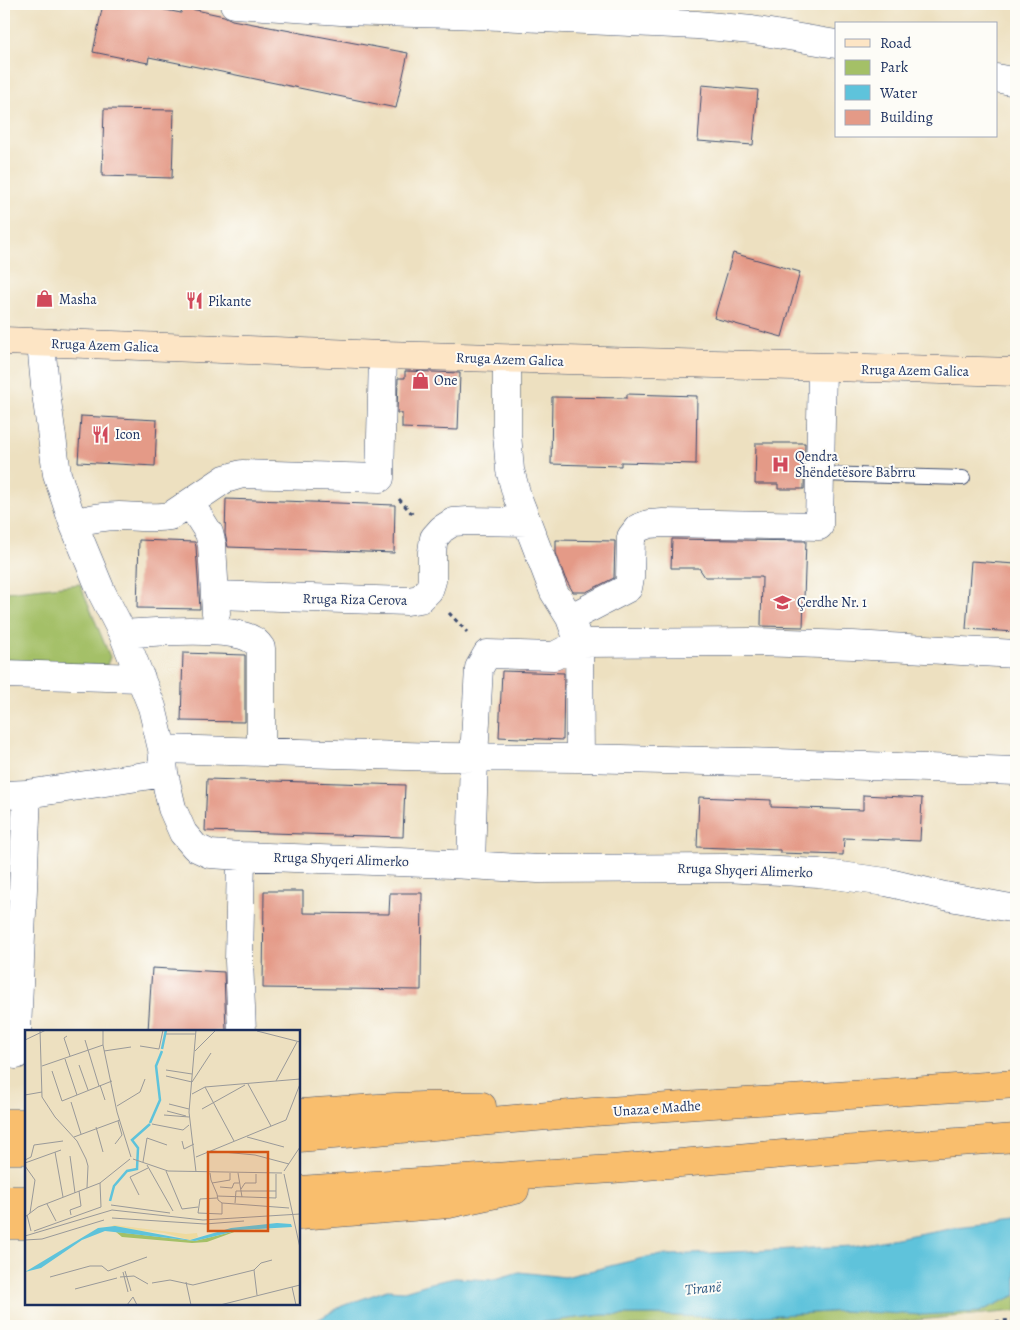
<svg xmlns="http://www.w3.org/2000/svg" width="1020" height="1330" font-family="Alegreya,serif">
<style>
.green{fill:#a4c067;stroke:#607862}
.water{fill:#5ec3db;stroke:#3c799c}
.building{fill:#e49a87}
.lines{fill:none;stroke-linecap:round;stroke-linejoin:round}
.lane-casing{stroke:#3a4a6d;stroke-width:16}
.street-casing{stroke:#3a4a6d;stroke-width:29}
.secondary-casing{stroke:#3a4a6d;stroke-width:29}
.highway-casing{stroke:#3a4a6d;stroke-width:29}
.path{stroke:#3a4a6d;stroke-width:3;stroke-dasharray:4 4;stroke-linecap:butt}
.lane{stroke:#fff;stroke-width:14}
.street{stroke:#fff;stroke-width:28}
.secondary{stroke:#fde5c5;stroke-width:28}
.highway{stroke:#f9be6d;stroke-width:28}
.labels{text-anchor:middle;stroke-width:4;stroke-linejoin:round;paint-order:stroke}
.poi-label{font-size:14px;fill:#1b2f5e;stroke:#fdfcf7;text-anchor:start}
.street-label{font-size:14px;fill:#1b2f5e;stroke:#fdfcf7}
.water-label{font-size:15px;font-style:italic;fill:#2f5b84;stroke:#fdfcf7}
.inset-river{fill:none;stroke:#5ec3db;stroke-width:2.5}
.inset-road{fill:none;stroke:#999;stroke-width:1}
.view{fill:#d45514;fill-opacity:0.15;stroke:#d45514;stroke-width:2.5}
.inset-edge{fill:none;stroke:#1b2f5e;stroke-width:2.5}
</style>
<rect width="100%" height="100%" fill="#fdfcf7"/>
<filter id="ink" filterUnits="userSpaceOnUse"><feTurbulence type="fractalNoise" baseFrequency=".02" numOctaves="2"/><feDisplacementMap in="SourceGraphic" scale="10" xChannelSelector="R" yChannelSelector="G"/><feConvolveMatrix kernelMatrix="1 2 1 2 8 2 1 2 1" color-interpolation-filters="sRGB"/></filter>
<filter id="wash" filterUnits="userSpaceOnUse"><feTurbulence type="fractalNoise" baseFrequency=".0096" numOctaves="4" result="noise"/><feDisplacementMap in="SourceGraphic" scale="20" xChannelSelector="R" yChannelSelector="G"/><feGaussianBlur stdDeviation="1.12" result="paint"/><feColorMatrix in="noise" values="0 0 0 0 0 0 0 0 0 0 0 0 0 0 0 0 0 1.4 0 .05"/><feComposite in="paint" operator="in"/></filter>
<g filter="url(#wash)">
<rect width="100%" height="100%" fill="#ede0c0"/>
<path class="green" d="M 80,584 L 110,657 L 107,665 L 6,665 L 7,592 Z
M 1016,1295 L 1016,1311 L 885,1323 L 799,1326 L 525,1326 L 542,1322 L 602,1315 L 654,1315 L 732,1318 L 843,1311 L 979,1312 Z"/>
<path class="water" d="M 1016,1220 L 1016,1295 L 979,1312 L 924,1315 L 843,1311 L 732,1318 L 654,1315 L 602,1315 L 542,1322 L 525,1326 L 303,1326 L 319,1319 L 342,1306 L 387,1290 L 404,1291 L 431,1283 L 455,1278 L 492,1280 L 519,1272 L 565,1277 L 651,1256 L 854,1246 L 955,1227 Z"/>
<g id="blocks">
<path class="building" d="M 103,4 L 135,4 L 181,13 L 182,7 L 224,16 L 232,20 L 408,53 L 396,108 L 149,57 L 148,63 L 93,52 Z
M 702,85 L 758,90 L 753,145 L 698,141 Z
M 104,109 L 174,110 L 172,178 L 102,176 Z
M 733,253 L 800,272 L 782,337 L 714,318 Z
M 405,371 L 460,373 L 458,430 L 402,428 L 402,413 L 397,413 L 398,378 L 405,378 Z
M 627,394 L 697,396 L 696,464 L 621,462 L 621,466 L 551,464 L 552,397 L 627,398 Z
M 81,416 L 157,420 L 155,466 L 78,462 Z
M 756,443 L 805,443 L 804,489 L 778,489 L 778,484 L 755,484 Z
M 226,499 L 395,505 L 394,553 L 228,547 L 225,534 Z
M 672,539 L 806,541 L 803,627 L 761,626 L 762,577 L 705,577 L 699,568 L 671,568 Z
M 139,540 L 195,542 L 196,547 L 200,609 L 137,608 Z
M 556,540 L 615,541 L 614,578 L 586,592 L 573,592 L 565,578 L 556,553 Z
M 971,561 L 1016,564 L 1016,632 L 966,629 Z
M 183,653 L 245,655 L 245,722 L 181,721 Z
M 502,671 L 564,673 L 563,740 L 499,737 Z
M 207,779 L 405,785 L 403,837 L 205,831 Z
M 863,795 L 922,798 L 920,841 L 844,838 L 843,855 L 780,853 L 780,850 L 697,847 L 699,797 L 771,800 L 771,807 L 863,810 Z
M 264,891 L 303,891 L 303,913 L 389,914 L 390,893 L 422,893 L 421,990 L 263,988 Z
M 152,968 L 224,972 L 226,1031 L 148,1031 Z"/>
</g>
</g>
<g filter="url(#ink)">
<use href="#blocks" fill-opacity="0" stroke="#3a4a6d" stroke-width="1"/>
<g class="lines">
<defs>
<path id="lane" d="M 820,474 L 963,478"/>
<path id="street" d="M 234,4 L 341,11 L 453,14 L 697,25 L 752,30 L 836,44
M 996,78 L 1016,82
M 41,343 L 45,386 L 57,474 L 73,523 L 102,593 L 123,634 L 152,707 L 162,749 L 164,773 L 172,808 L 183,833 L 195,847 L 210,854 L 241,856 L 451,864 L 538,869 L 725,868 L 819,873 L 886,882 L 945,896 L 1016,909
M 507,359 L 507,434 L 510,470 L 517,496 L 554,592 L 570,618 L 579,643 L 580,758
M 190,503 L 209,533 L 212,545 L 216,613
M 73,523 C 88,519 103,516 119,516 C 136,516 153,519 170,516 L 225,479 L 242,474 L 380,478 L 383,355
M 216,595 L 407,601 L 420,599 L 429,590 L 432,581 L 432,552 L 434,538 L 442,529 L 453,522 L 468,521 L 527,522
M 570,618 L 628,588 L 630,578 L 631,537 L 638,528 L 649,524 L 663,523 L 819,526 L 822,368
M 123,634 C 150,632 232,626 253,640 C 256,641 259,645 261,648 L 261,752
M 4,674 L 141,678
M 162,749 L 440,757 L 580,758 L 748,762 L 1016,771
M 4,795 L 27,794 L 164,773
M 241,856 L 239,961 L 242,1031
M 471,865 L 474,757 L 479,668 L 487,654 L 554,656 L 579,643 L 753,642 L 853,645 L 1016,654
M 16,1055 L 27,794"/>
<path id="secondary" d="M 4,341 L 383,355 L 1016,372"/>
<path id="highway" d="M 299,1113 C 360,1109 421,1104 482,1106
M 4,1123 L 26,1123
M 299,1138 L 593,1112 L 1016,1084
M 4,1150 L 26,1150
M 299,1190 L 612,1169 L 783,1154 L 1016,1138
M 4,1200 L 26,1200
M 299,1216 L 449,1204 L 515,1190
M 4,1225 L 26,1225"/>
</defs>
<use href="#lane" class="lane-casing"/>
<use href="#street" class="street-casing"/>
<use href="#secondary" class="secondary-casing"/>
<use href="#highway" class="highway-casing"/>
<path class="path" d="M 399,499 L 414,516
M 449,613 L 467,632
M 932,1326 L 1016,1320"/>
<use href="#lane" class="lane"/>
<use href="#street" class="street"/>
<use href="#secondary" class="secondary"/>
<use href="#highway" class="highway"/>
</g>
</g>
<defs>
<symbol id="shop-bare" viewBox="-9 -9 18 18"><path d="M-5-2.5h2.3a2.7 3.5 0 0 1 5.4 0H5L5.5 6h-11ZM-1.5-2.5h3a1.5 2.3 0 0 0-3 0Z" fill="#d1495b" stroke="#fdfcf7" stroke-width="2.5" paint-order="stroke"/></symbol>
<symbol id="restaurant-bare" viewBox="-9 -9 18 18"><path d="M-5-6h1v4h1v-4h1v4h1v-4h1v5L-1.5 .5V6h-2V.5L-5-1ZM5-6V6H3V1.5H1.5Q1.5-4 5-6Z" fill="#d1495b" stroke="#fdfcf7" stroke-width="2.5" paint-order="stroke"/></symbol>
<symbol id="hospital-bare" viewBox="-9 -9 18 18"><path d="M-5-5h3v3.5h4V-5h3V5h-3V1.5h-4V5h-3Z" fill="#d1495b" stroke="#fdfcf7" stroke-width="2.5" paint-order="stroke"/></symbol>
<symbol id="school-bare" viewBox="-9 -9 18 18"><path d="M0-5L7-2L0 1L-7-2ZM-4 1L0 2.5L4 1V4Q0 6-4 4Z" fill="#d1495b" stroke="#fdfcf7" stroke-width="2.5" paint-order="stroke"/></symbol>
</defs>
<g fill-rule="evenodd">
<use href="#shop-bare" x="32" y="286" width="25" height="25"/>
<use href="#restaurant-bare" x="182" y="288" width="25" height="25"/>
<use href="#shop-bare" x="408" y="368" width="25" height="25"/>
<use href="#restaurant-bare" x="88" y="422" width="25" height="25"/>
<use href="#hospital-bare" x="768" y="452" width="25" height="25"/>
<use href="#school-bare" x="770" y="590" width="25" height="25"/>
</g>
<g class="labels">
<g class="poi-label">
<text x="59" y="304">Masha</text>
<text x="208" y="306">Pikante</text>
<text x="434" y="385">One</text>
<text x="115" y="439">Icon</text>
<text x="795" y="461">Qendra<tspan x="795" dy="16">Shëndetësore Babrru</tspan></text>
<text x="797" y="607">Çerdhe Nr. 1</text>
</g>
<g class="street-label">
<text transform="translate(105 345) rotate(2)" y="5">Rruga Azem Galica</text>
<text transform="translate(510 359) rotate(2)" y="5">Rruga Azem Galica</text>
<text transform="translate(915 370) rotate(1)" y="5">Rruga Azem Galica</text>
<text transform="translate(355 599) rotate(1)" y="5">Rruga Riza Cerova</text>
<text transform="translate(341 859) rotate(2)" y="5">Rruga Shyqeri Alimerko</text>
<text transform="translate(745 870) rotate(2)" y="5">Rruga Shyqeri Alimerko</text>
<text transform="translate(657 1108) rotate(-4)" y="5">Unaza e Madhe</text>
</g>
<g class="water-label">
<text transform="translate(703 1288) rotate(-6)" y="5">Tiranë</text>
</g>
</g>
<g transform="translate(25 1030)">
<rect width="275" height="275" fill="#ede0c0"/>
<path d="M 253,199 L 212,201 L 182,212 L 167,213 L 97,207 L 91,202 L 170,211 L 215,200 Z" fill="#a4c067"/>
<path d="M 89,195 L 161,204 L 172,203 L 173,207 L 165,210 L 139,203 L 84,198 Z" fill="#eeda9e"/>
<path d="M 252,193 L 266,194 L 267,197 L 215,200 L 170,211 L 80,201 L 57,210 L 16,238 L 0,242 L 73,198 L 90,196 L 165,210 L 206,198 Z" fill="#5ec3db"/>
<path class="inset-river" d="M 137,19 L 141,0M 125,93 L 135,70 L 131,36 L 137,21M 85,171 L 89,156 L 102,141 L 112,139 L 113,118 L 107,110 L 125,94"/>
<path class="inset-road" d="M 15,0 L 17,67 L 30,87 L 52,111 L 61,129 L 63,136 L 62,158M 78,0 L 78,15 L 92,82 L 106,127M 171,0 L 164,82 L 171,142M 232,1 L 275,12M 141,4 L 171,4M 42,6 L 39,8 L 45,26M 0,10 L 21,0M 60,10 L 74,56M 115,16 L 134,19 L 138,0M 79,21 L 106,17M 170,21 L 191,0M 40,29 L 52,65M 54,35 L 63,60M 17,36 L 78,15M 141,40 L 167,44M 27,41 L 37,71 L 87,51M 141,46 L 167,52 L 186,23M 251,51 L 272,12M 223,54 L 246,96M 75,55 L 80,70M 180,57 L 209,111M 167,64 L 180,57 L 275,49M 0,65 L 17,62M 46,72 L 56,104M 144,74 L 164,79M 92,76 L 115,62 L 120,49M 177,79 L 220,55M 142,81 L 161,86M 139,85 L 164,87M 127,94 L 158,100 L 164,95M 71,97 L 78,122M 49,107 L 95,90M 222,107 L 259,117M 157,111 L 159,119 L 169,114M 90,114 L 97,105 L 93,91M 187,121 L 230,125 L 264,134M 30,122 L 38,167M 45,126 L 50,163M 171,127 L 261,90 L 275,54M 108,129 L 143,141 L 257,143M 0,130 L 6,127 L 9,115 L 38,111M 118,132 L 122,108 L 142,115M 0,133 L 36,120M 122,135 L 148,181M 0,136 L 10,150 L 5,183M 141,141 L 157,179 L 173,177M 259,141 L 275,117M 185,143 L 186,150 L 192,164 L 193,170 L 197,173 L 197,184 L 173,183 L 175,169 L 192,168M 213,143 L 217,167M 259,144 L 275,218M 75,153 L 76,177M 187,153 L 205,150 L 205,143M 195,157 L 207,158 L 209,153 L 214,153M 216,159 L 220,153 L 231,153 L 231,144M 114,165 L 105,147 L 123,138M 192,166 L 251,168 L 251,144M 197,173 L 264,178M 210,173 L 211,161 L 251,161M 22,174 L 31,191M 86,175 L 145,183M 2,185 L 6,201M 46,185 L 45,180 L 56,176 L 54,161M 0,187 L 13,177 L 75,153 L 105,129M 87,188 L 180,194 L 219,191M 9,201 L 76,177M 0,206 L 87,180 L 178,190 L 275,184M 0,210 L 17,209 L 79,190M 229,240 L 232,265M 100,241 L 106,261M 98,242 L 103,262M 25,247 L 65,236 L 77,236 L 83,241 L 122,227M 95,247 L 109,246 L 123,254M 161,252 L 166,275M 127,253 L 145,250 L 168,255 L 229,240 L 236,233 L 247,230M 267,257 L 271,275M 50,259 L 92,248M 102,275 L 108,267 L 112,275M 195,275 L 275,255"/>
<path class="view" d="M 183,122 L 243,122 L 243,201 L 183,201 Z"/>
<rect width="275" height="275" class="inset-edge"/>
</g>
<rect width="1020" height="1330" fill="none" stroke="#fdfcf7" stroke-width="20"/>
<rect x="835" y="22" width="162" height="115" fill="#fdfcf7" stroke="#a3aaba"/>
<rect x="845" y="39" width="25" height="8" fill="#fde5c5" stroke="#a3aaba"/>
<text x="880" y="48" font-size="15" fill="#1b2f5e">Road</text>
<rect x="845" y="60" width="25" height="15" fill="#a4c067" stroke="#a3aaba"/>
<text x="880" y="72" font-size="15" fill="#1b2f5e">Park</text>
<rect x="845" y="85" width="25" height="15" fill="#5ec3db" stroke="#a3aaba"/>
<text x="880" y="98" font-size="15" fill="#1b2f5e">Water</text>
<rect x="845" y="110" width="25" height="15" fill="#e49a87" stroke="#a3aaba"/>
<text x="880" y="122" font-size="15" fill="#1b2f5e">Building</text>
</svg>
